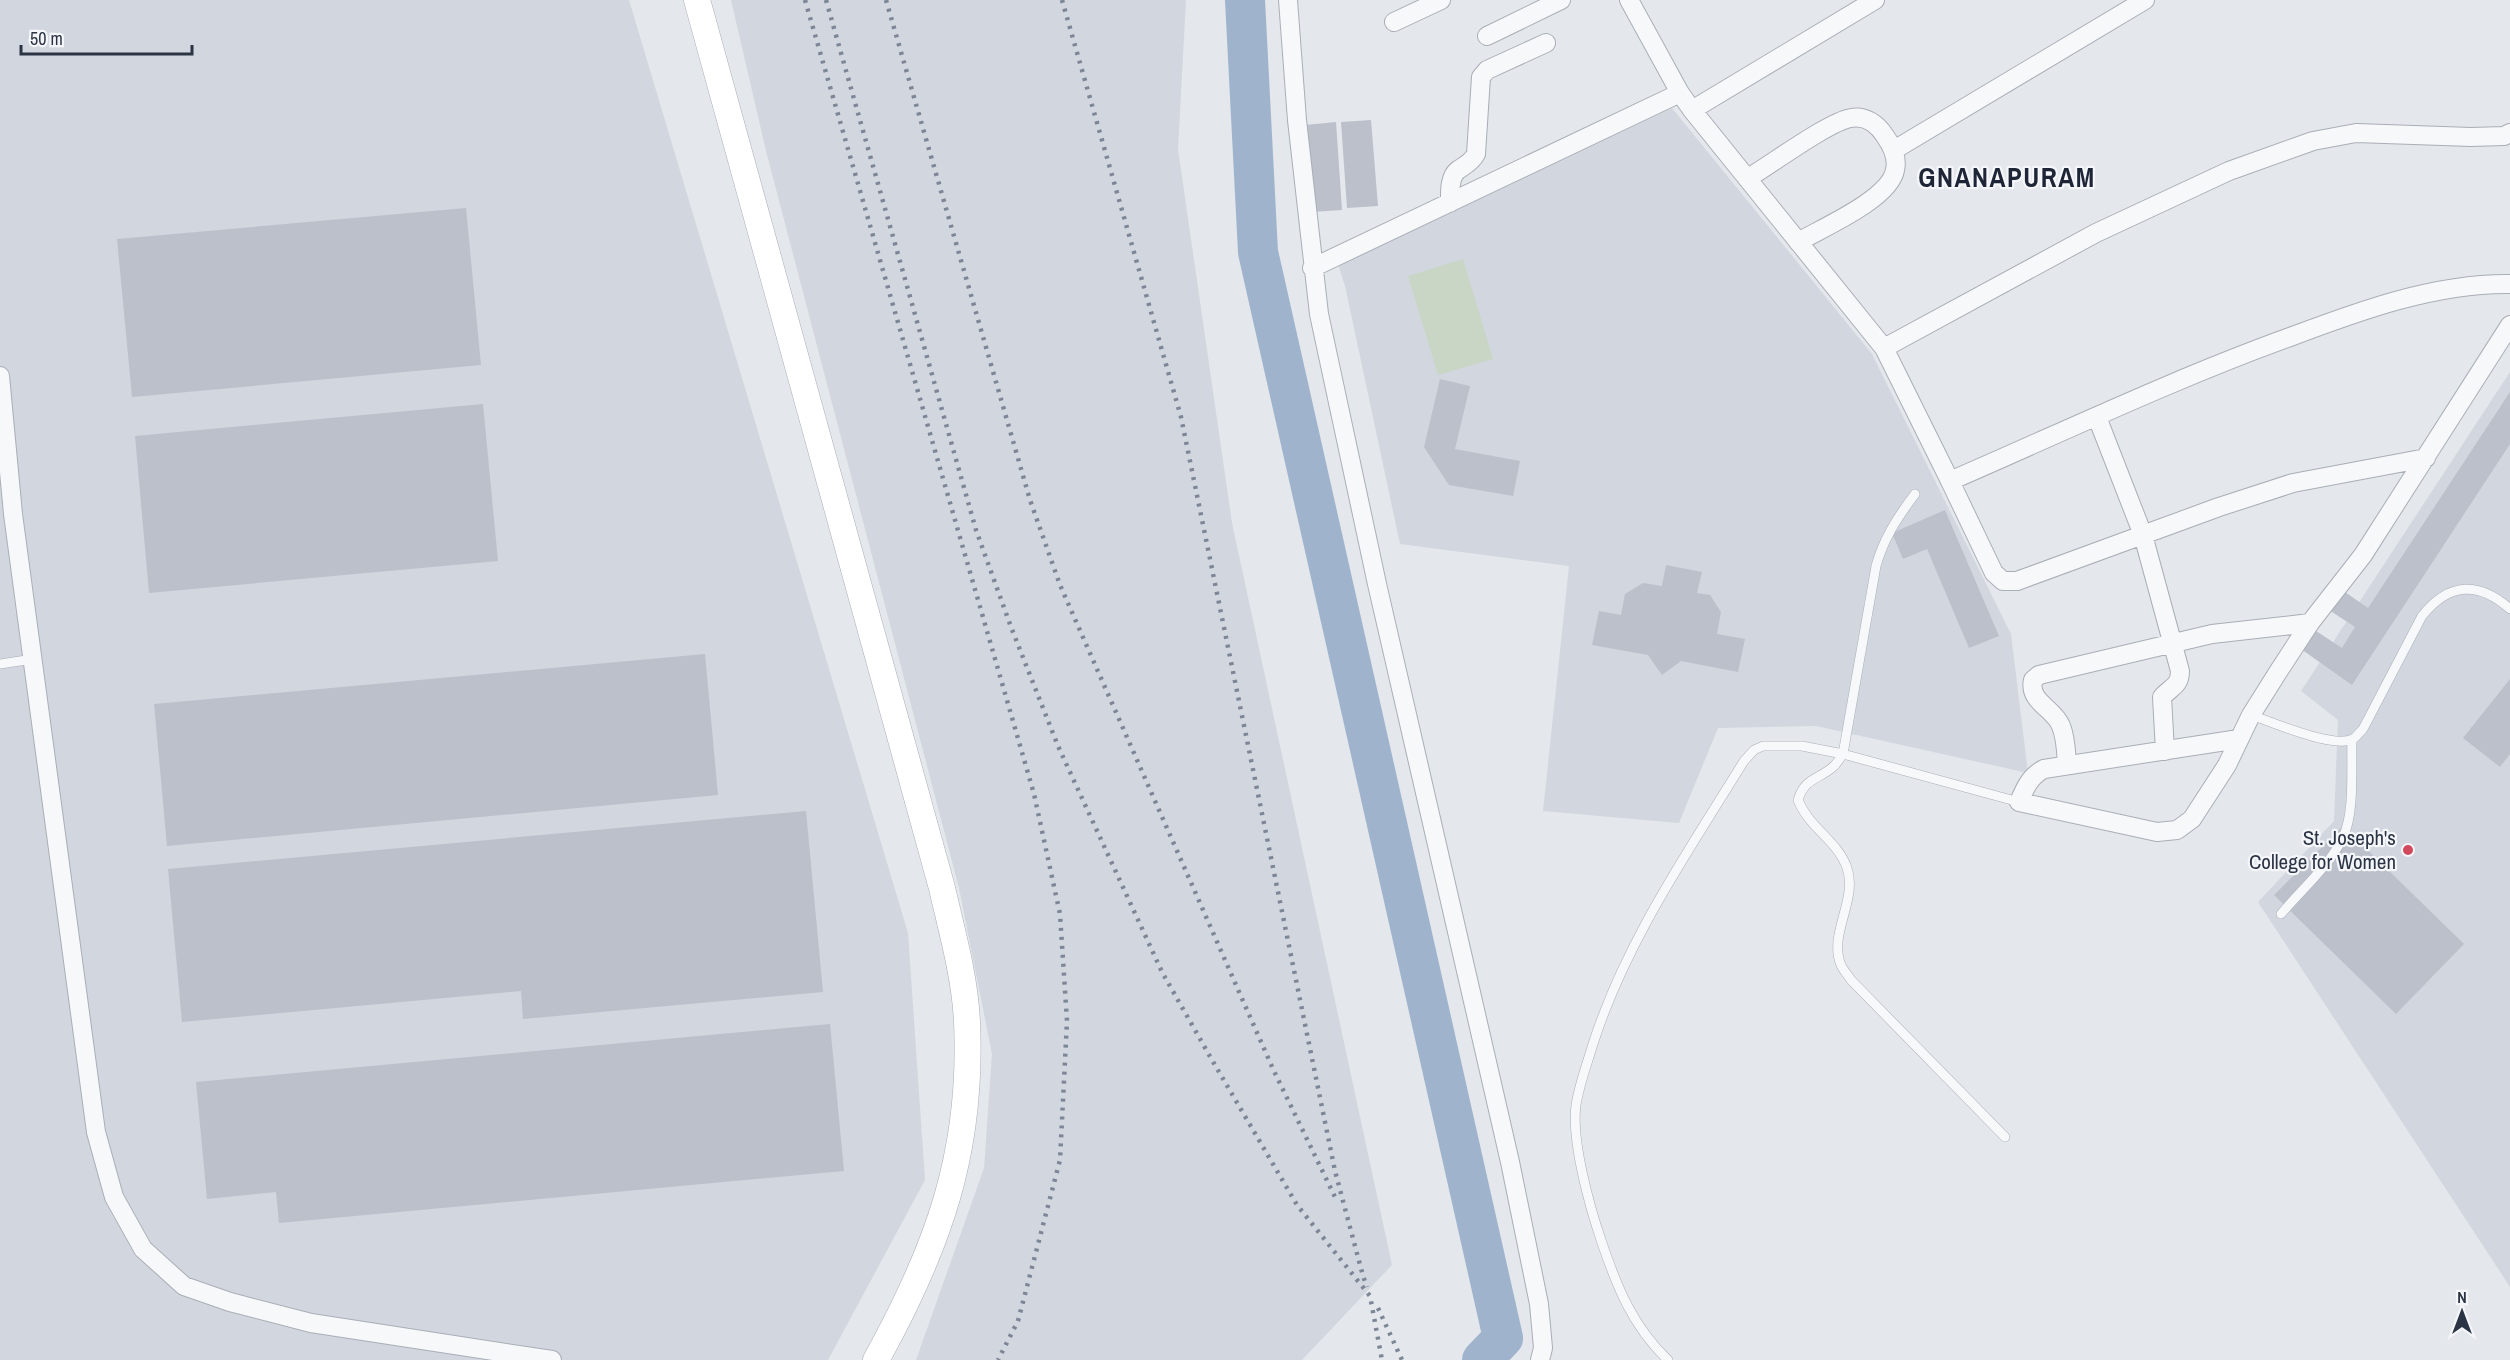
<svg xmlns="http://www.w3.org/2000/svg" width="2510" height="1360" font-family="'Archivo Narrow',sans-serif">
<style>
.built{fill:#d2d6de}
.green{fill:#c9d6c5}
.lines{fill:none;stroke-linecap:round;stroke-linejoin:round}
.river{stroke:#9fb4cc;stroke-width:40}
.building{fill:#bbc0ca}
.lane-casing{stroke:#a9aeb7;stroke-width:10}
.street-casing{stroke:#a9aeb7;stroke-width:20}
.secondary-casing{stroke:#a9aeb7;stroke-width:27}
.lane{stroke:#f7f8fa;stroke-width:9}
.street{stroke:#f7f8fa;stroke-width:18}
.secondary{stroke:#fff;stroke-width:26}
.rail{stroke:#7d8696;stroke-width:4.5;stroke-dasharray:3 6;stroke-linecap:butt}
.poi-dot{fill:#d1495b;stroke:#f4f6f9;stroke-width:2}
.labels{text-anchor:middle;stroke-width:4.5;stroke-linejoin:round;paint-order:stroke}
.poi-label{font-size:21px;fill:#2b3445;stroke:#f4f6f9;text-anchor:end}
.district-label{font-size:27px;font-weight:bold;letter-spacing:1.5px;fill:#1d2536;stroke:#f4f6f9}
</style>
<rect width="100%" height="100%" fill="#e4e7ec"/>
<path class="built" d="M 0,0 L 629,0 L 908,933 L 925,1180 L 828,1360 L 0,1360 Z
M 731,0 L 1186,0 L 1178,149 L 1232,523 L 1392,1265 L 1302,1360 L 916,1360 L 984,1168 L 992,1054 L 959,888 L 766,151 Z
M 1672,108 L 1872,354 L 2011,634 L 2028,773 L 1816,726 L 1718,728 L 1679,823 L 1543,811 L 1569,566 L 1400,544 L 1345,286 L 1338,264 Z
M 2510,372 L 2510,1287 L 2258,902 L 2334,821 L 2338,720 L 2301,691 Z"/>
<path class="green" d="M 1463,259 L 1493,359 L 1438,375 L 1408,276 Z"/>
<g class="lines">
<path class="river" d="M 1245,0 L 1258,252 L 1503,1338 L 1482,1360"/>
</g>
<path class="building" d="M 1371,120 L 1378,206 L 1347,208 L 1341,122 Z
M 1336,122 L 1342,210 L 1312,212 L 1305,125 Z
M 466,208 L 481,365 L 132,397 L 117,239 Z
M 1440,379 L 1470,386 L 1455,449 L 1520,461 L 1513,496 L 1449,485 L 1424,447 Z
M 2510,392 L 2510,444 L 2352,685 L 2301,649 L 2313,629 L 2342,648 L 2355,627 L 2329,610 L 2342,590 L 2368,608 Z
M 483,404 L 498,561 L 149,593 L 135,436 Z
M 1945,510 L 1999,636 L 1969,648 L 1927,549 L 1903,559 L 1892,533 Z
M 1666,565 L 1702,572 L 1697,593 L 1710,595 L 1721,612 L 1717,634 L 1745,639 L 1738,672 L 1681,661 L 1662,675 L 1648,655 L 1592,645 L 1599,611 L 1621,615 L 1625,594 L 1643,583 L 1662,586 Z
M 705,654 L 718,795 L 167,846 L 154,704 Z
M 2510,679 L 2510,754 L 2500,767 L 2463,738 Z
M 806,811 L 823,992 L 523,1019 L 521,991 L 182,1022 L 168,869 Z
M 2343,826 L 2464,944 L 2396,1014 L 2274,895 Z
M 830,1024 L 844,1171 L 279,1223 L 276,1192 L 207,1199 L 196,1082 Z"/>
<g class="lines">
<defs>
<path id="lane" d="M 1915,494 C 1897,518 1884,538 1876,566 L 1843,754 C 1840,758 1837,763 1834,766 C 1819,780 1805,777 1798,800 C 1809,828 1838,841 1847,868 C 1858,900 1828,934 1841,965 C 1843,970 1848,975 1851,980 L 2005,1137
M 0,664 L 33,659
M 2251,715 C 2272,722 2333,749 2353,739 C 2356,737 2360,732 2363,729 L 2422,616 C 2449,582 2479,581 2510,609
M 2281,914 C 2300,891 2331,864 2343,837 C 2355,813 2351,766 2352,739
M 1668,1360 C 1633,1327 1617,1287 1602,1243 C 1590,1208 1571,1141 1576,1105 C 1579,1085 1587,1064 1593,1044 C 1626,941 1688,852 1744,761 L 1754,750 L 1763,746 L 1802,746 L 1843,754 L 2019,802"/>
<path id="street" d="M 1288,0 L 1297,120 L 1319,314 L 1377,584 L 1510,1162 L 1539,1304 L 1543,1348 L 1540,1360
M 1629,0 L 1680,93 L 1692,110 L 1884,348 L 2096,233 L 2229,171 L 2313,141 L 2356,133 L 2471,137 L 2504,136 L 2510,133
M 1394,22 L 1441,0
M 1487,36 L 1561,0
M 1692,110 L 1875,0
M 1894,150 L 2145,0
M 1748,178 C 1772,164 1828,122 1851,118 C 1866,115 1878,125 1885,136 C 1892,146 1898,157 1895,170 C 1890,199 1822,228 1798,242
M 1450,203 C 1450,192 1449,177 1458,170 C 1465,165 1471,163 1476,154 L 1481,77 L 1487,70 L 1546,43
M 1312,268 L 1680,93
M 1884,348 L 1950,481 C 2063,432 2174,379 2290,337 C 2359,311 2435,283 2510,284
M 0,376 L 13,514 L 96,1132 L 114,1197 L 143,1249 L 184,1286 L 230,1302 L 311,1323 L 552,1360
M 2097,417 L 2143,535 L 2180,671 C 2180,686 2171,687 2162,697 L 2165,751
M 1950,481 L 1994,573 L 2003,581 L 2017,581 L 2219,507 L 2293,483 L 2426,458
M 2239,739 L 2044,769 C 2030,776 2025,788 2019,802 L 2157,832 L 2177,830 L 2192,819 L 2227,765 L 2251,715 L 2278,672 L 2310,623 L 2363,555 L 2510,325
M 2067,764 C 2066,752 2066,738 2061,726 C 2054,708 2028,702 2033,680 L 2039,675 L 2212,634 L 2310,623"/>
<path id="secondary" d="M 697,0 L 942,888 C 952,932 965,977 967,1022 C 973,1152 938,1248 876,1360"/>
</defs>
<use href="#lane" class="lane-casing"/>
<use href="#street" class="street-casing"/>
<use href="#secondary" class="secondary-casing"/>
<use href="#lane" class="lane"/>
<use href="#street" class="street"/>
<use href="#secondary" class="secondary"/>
<path class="rail" d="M 805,0 L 1034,794 L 1060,914 L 1067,1021 L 1060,1160 L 1018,1321 L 998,1360
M 826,0 L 976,530 L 1011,627 L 1058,746 L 1162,972 L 1212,1060 L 1297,1205 L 1370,1296 L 1382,1360
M 886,0 L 1030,500 L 1060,585 L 1273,1069 L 1335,1197
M 1062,0 L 1181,417 L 1335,1171 L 1363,1276 L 1367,1287
M 1378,1308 L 1402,1360"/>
</g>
<circle class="poi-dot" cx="2408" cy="850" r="6"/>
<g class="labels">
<g class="poi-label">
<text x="2396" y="845">St. Joseph's<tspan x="2396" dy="24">College for Women</tspan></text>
</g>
<g class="district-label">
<text x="2007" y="187">GNANAPURAM</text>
</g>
</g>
<g transform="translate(2462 1312)" stroke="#f4f6f9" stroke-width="4.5" paint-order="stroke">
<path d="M0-4.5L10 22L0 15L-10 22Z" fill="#2b3445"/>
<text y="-9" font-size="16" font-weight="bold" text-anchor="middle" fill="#2b3445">N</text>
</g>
<path d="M21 45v9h171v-9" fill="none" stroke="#2b3445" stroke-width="3"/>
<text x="30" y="45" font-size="18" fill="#2b3445" stroke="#f4f6f9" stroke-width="4.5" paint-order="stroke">50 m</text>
</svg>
